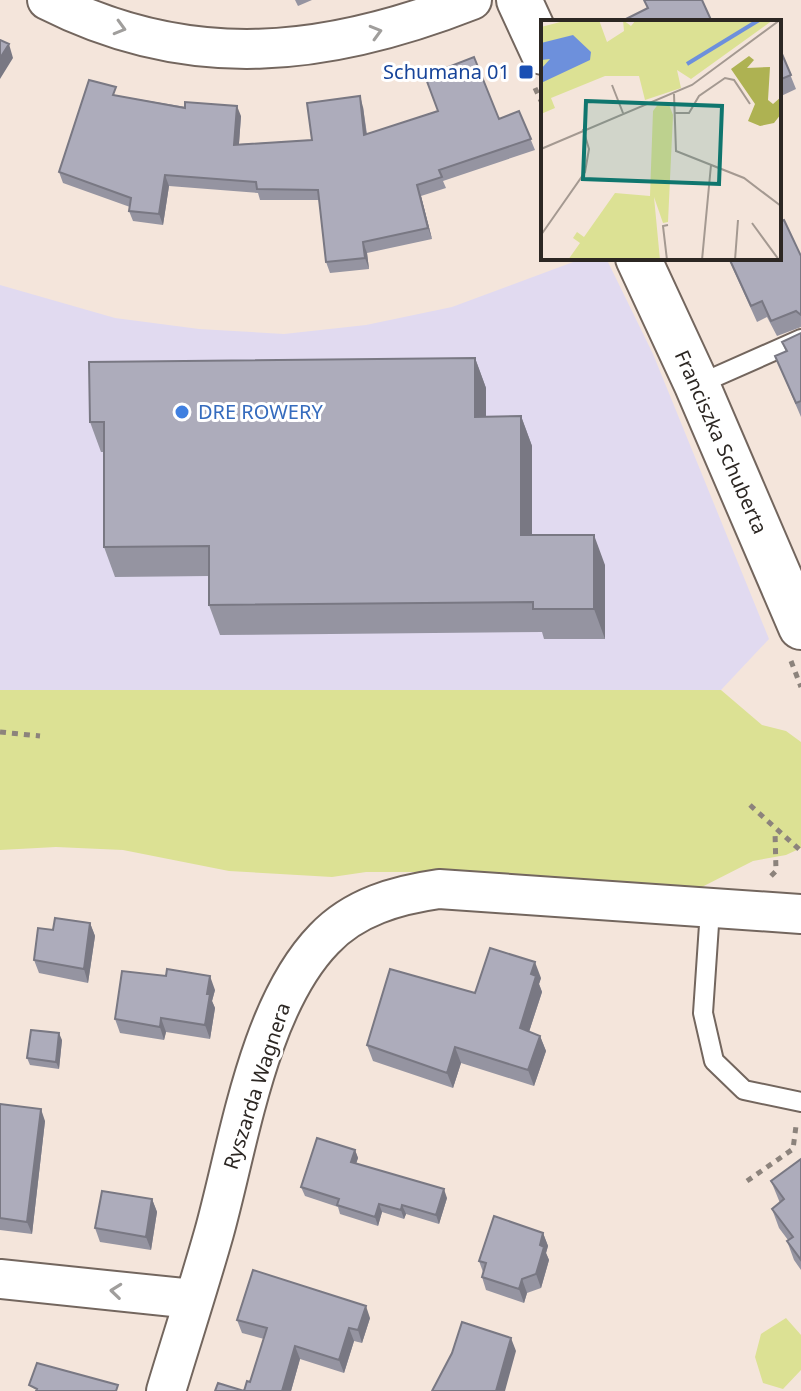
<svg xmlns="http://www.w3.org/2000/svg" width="801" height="1391" font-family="'Noto Sans',sans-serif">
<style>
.commercial{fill:#e1daf0}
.green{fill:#dce194}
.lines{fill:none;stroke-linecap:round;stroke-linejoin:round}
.lane-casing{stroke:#73665e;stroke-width:22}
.street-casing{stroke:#73665e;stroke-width:42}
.secondary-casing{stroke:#73665e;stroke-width:48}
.path{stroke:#8c837c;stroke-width:5;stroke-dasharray:6 6;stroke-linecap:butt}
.lane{stroke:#fff;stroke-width:18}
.street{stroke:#fff;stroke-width:38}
.secondary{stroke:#fff;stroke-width:44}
.wall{fill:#9594a1}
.shaded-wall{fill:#797883}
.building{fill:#adacbb;stroke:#797883;stroke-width:2}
.oneway{stroke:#a09e9c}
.transit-dot{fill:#1a4fb4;stroke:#fff;stroke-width:3}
.shop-dot{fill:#3f7fe0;stroke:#fff;stroke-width:3}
.labels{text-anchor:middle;stroke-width:6;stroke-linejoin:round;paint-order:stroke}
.transit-label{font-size:20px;fill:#164399;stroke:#fff;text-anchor:end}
.shop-label{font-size:20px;fill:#366cbe;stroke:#fff;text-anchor:start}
.street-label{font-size:20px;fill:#2c2723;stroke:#fff}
.inset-river{fill:none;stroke:#6d90dc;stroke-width:4}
.inset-road{fill:none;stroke:#a49991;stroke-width:2}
.view{fill:#0f766e;fill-opacity:0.15;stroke:#0f766e;stroke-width:4}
.inset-edge{fill:none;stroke:#2c2723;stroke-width:4}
</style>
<rect width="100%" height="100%" fill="#f4e5db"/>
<path class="commercial" d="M 584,258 L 606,258 L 653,354 L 769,639 L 721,690 L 0,690 L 0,285 L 115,318 L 199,329 L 284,334 L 366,325 L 452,307 Z"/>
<path class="green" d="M 0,690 L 721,690 L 762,725 L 786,731 L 801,742 L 801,848 L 786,855 L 753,861 L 694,891 L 475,872 L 366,872 L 332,877 L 229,871 L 123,850 L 56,847 L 0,850 Z
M 786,1318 L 801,1335 L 801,1370 L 783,1389 L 763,1383 L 755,1357 L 761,1334 Z"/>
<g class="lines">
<defs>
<path id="lane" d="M 697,385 L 801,339
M 710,910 L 703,1013 L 714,1061 L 744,1090 L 801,1102"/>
<path id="street" d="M 47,0 C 191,73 327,57 472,0
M 0,1279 L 193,1299
M 166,1391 C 182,1338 199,1286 214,1233 C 239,1143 258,1007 324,939 C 354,907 397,895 439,889 L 801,914"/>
<path id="secondary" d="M 519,0 L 543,52
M 638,258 L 697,385 L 801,627"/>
</defs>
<use href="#lane" class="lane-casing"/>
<use href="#street" class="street-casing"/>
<use href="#secondary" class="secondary-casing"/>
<path class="path" d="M 535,88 L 543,105
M 791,661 L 801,687
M 0,732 L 40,736
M 750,805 L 801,851
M 771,876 L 776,871 L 775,831
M 747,1181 L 793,1149 L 796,1126"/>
<use href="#lane" class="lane"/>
<use href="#street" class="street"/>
<use href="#secondary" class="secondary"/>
</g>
<path class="wall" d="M 295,0 L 312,0 L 298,6 Z
M 779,47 L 796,89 L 779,97 Z
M 119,96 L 241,116 L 239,144 L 312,140 L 363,107 L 367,134 L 499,119 L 519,111 L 535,150 L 443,181 L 446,188 L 421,196 L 432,239 L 367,253 L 369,269 L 330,273 L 326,262 L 319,200 L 260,200 L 258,193 L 169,186 L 163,225 L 133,221 L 129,211 L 130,207 L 63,183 L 59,172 Z
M 801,256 L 801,327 L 777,336 L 767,317 L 757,322 L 728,258 L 779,258 Z
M 801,333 L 801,417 L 775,356 L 786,352 L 782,342 Z
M 475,358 L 486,388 L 486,417 L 521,416 L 532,446 L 532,535 L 605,565 L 605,639 L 544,639 L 542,632 L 220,635 L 209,605 L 209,576 L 115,577 L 104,547 L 104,452 L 101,452 L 90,422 Z
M 90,923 L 95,936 L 88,983 L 39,973 L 34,960 L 53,930 Z
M 541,978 L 539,984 L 542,992 L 529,1032 L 540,1036 L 546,1051 L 534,1086 L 461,1063 L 453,1088 L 373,1061 L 367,1045 L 475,993 Z
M 215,990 L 212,1001 L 215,1008 L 210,1039 L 166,1032 L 164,1040 L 120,1033 L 115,1019 Z
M 62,1040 L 59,1069 L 30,1065 L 27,1058 Z
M 0,1104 L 45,1121 L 32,1234 L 0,1230 Z
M 355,1150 L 358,1158 L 356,1163 L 447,1198 L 439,1224 L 406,1214 L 404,1219 L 382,1212 L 378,1226 L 340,1214 L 338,1207 L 305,1196 L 301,1187 Z
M 801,1159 L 801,1270 L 794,1260 L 787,1241 L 788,1240 L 779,1228 L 772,1209 L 780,1203 L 771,1181 Z
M 152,1199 L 157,1212 L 151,1250 L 100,1242 L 95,1228 Z
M 543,1233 L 548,1246 L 546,1253 L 549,1260 L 541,1288 L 527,1293 L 524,1303 L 486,1290 L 482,1277 L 483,1272 L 479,1261 Z
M 370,1318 L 362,1343 L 354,1341 L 344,1373 L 300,1359 L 291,1391 L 215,1391 L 244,1391 L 250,1382 L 264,1339 L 242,1333 L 237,1320 Z"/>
<path class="shaded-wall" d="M 9,44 L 13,58 L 0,79 L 0,58 Z
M 360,96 L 363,107 L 368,146 L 364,135 Z
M 237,106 L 241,116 L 238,156 L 234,145 Z
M 165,175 L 169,186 L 163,225 L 159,214 Z
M 417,185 L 421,196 L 432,239 L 428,228 Z
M 363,242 L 367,253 L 369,269 L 365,258 Z
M 475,358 L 486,388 L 486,447 L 475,417 Z
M 521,416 L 532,446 L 532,565 L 521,535 Z
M 594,535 L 605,565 L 605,639 L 594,609 Z
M 90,923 L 95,936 L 88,983 L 84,969 Z
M 535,962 L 541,978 L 539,984 L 542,992 L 525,1044 L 520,1028 L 531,974 Z
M 210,976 L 215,990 L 212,1001 L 215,1008 L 210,1039 L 205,1025 L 207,994 Z
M 161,1018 L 166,1032 L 164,1040 L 160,1027 Z
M 59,1033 L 62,1040 L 59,1069 L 56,1062 Z
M 540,1036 L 546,1051 L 534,1086 L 528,1070 Z
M 455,1047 L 461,1063 L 453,1088 L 447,1073 Z
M 41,1109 L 45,1121 L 32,1234 L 27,1222 Z
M 355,1150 L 358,1158 L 354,1170 L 351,1162 Z
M 444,1189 L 447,1198 L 439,1224 L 436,1215 Z
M 152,1199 L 157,1212 L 151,1250 L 146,1237 Z
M 379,1204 L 382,1212 L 378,1226 L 375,1217 Z
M 402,1205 L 406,1214 L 404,1219 L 401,1210 Z
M 543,1233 L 548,1246 L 546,1253 L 549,1260 L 541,1288 L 536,1274 L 540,1245 Z
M 522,1279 L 527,1293 L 524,1303 L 519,1289 Z
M 366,1306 L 370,1318 L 362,1343 L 358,1330 Z
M 349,1328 L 354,1341 L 344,1373 L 339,1360 Z
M 511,1338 L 516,1351 L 505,1391 L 496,1391 Z
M 295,1346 L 300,1359 L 291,1391 L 282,1391 Z"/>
<path class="building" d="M 644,0 L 702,0 L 712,22 L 620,22 L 648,8 Z
M 0,40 L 9,44 L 0,58 Z
M 779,47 L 791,75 L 779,80 Z
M 474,57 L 499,119 L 519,111 L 531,139 L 439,170 L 442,177 L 417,185 L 428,228 L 363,242 L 365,258 L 326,262 L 318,190 L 257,189 L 256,182 L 165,175 L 159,214 L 129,211 L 131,198 L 59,172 L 89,80 L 116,87 L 113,95 L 185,108 L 185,102 L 237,106 L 234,145 L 312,140 L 307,103 L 360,96 L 364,135 L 438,111 L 425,76 Z
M 784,220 L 801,256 L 801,315 L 796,311 L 771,321 L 762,301 L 751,306 L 729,258 L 779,258 L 779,222 Z
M 801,333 L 801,401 L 796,403 L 775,356 L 787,351 L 782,342 Z
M 475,358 L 475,417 L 521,416 L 521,535 L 594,535 L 594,609 L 533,609 L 533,602 L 209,605 L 209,546 L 104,547 L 104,422 L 90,422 L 89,362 Z
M 55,918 L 90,923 L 84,969 L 34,960 L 38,928 L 53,930 Z
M 490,948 L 535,962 L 531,974 L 536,976 L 520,1028 L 540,1036 L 528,1070 L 455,1047 L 447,1073 L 367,1045 L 390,969 L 475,993 Z
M 167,969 L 210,976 L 207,994 L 210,994 L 205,1025 L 161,1018 L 160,1027 L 115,1019 L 122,971 L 166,976 Z
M 31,1030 L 59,1033 L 56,1062 L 27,1058 Z
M 0,1104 L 41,1109 L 27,1222 L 0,1218 Z
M 317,1138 L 355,1150 L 351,1162 L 444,1189 L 436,1215 L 402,1205 L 401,1210 L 379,1204 L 375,1217 L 337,1205 L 339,1199 L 301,1187 Z
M 801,1159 L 801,1260 L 787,1241 L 793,1237 L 772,1209 L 784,1199 L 771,1181 Z
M 102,1191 L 152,1199 L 146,1237 L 95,1228 Z
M 494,1216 L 543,1233 L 540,1245 L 544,1247 L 536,1274 L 522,1279 L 519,1289 L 482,1277 L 486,1263 L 479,1261 Z
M 253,1270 L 366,1306 L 358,1330 L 349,1328 L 339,1360 L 295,1346 L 282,1391 L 215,1391 L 218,1383 L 244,1391 L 247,1381 L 250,1382 L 267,1328 L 237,1320 Z
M 462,1322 L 511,1338 L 496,1391 L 497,1391 L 432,1391 L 452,1353 Z
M 37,1363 L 118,1385 L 116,1391 L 36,1391 L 37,1389 L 29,1385 Z"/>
<defs><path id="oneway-chevron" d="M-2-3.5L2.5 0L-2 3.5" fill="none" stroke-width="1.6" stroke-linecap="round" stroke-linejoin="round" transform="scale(2)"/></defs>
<g class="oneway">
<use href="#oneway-chevron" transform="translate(120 28) rotate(16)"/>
<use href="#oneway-chevron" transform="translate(376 32) rotate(-16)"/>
<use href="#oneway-chevron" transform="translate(116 1291) rotate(-174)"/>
</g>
<rect class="transit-dot" x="518" y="64" width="16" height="16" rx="4"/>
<circle class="shop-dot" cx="182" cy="412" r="8"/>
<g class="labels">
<g class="transit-label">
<text x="510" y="79">Schumana 01</text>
</g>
<g class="shop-label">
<text x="198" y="419">DRE ROWERY</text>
</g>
<g class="street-label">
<text transform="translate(721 442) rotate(66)" y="7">Franciszka Schuberta</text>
<text transform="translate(257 1086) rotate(-72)" y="7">Ryszarda Wagnera</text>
</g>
</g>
<g transform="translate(541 20)">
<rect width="240" height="240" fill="#f4e5db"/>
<path d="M 27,0 L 58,0 L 66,22 L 83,11 L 82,0 L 90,6 L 95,0 L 232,0 L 150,59 L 136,50 L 140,68 L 104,80 L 98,56 L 64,56 L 10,78 L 14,88 L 0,94 L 0,7 ZM 127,82 L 132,95 L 127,202 L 122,203 L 113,177 L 119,240 L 27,240 L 39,223 L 32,218 L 36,212 L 43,217 L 74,173 L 109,176 L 112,91 L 118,83 Z" fill="#dce194"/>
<path d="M 208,36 L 213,40 L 206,48 L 229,47 L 227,80 L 232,84 L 240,77 L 240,94 L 233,103 L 219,106 L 207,101 L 214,84 L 190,49 Z" fill="#aeb252"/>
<path d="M 32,15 L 50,32 L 49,40 L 0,63 L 0,49 L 9,39 L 0,40 L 0,23 Z" fill="#6d90dc"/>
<path class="inset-river" d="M 146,44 L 218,0"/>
<path class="inset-road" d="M 71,65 L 82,93M 133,74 L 135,131 L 203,158 L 240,186M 134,93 L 148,93 L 158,76 L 184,58 L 193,60 L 209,84M 0,129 L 151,65 L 239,0M 211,203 L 238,240M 0,215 L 44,152 L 48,129 L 42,109M 126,240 L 122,206 L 127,205M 161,240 L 170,145M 194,240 L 197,200"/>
<path class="view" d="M 45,81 L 181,86 L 178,164 L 42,159 Z"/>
<rect width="240" height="240" class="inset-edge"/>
</g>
</svg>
